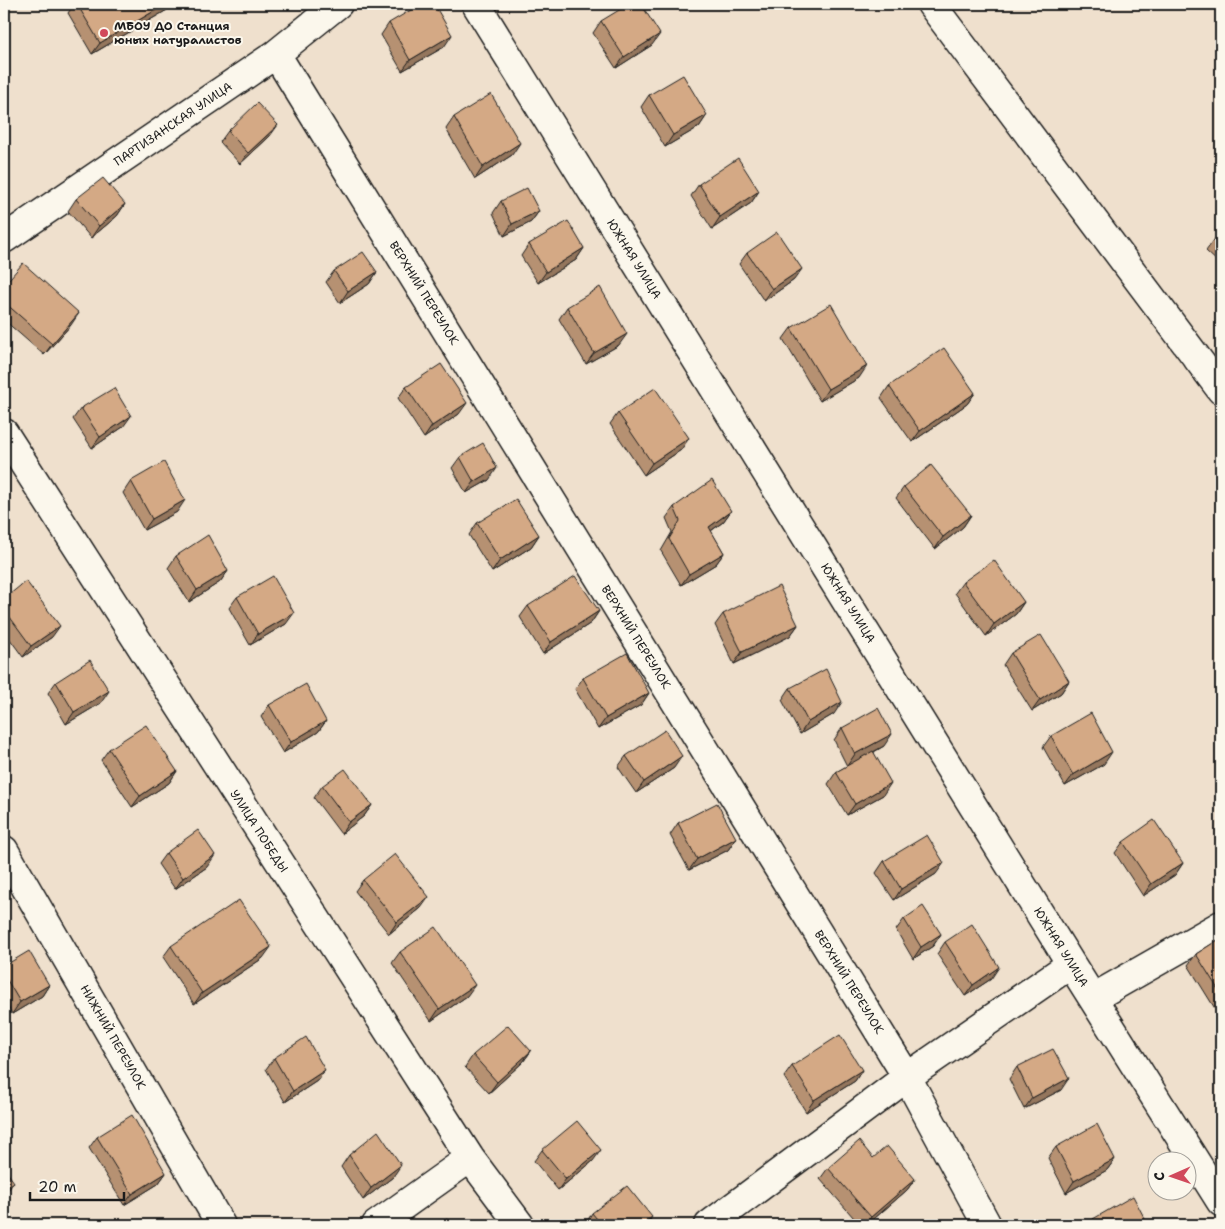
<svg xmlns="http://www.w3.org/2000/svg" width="1225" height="1229" font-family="'Shantell Sans',sans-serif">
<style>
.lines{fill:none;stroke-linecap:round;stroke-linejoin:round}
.minor-casing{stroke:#1c1c1c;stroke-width:31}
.minor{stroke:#fbf7ec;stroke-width:28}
.wall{fill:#b69172;stroke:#1c1c1c}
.shaded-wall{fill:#94765d;stroke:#1c1c1c}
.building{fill:#d4a985;stroke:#1c1c1c}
.poi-dot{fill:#d1495b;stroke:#fbf7ec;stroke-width:2}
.labels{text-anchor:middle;stroke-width:4;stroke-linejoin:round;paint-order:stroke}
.poi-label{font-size:12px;font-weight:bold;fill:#1c1c1c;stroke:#fbf7ec;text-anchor:start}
.street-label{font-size:12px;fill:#1c1c1c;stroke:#fbf7ec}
</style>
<rect width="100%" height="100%" fill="#efe0cd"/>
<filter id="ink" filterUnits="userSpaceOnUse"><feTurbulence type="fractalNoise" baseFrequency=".02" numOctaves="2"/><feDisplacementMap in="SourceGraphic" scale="10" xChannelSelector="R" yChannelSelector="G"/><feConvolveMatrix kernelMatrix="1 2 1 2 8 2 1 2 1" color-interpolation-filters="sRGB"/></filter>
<g filter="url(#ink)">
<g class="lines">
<defs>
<path id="minor" d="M 476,4 L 1071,964 L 1221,1202
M 931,4 L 1221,390
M 276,54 L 907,1077 L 987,1225
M 4,239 L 276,54 L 338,4
M 4,433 L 470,1158 L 520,1225
M 4,850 L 221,1225
M 1093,998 L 1221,925
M 376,1225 L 470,1158
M 709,1225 L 907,1077 L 1071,964"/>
</defs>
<use href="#minor" class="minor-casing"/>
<use href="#minor" class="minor"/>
</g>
<path class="wall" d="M 74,4 L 171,4 L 167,10 L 92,54 L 68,13 Z
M 601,21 L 652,45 L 616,68 L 593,33 Z
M 389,23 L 444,47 L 402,71 L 381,35 Z
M 649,95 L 707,115 L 699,127 L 665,147 L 641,107 Z
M 454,117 L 512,155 L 475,179 L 446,129 Z
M 228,131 L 270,136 L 240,164 L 220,142 Z
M 699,184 L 759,191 L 751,203 L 712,229 L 691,196 Z
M 76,199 L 125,204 L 117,216 L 91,238 L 68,211 Z
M 501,201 L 539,211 L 531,222 L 504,236 L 493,213 Z
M 1221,232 L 1221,265 L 1206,251 L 1214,240 Z
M 529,244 L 584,248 L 576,260 L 538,283 L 521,256 Z
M 747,253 L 794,280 L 764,301 L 739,264 Z
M 334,271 L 377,272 L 369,284 L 340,303 L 326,282 Z
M 4,285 L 71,325 L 44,355 L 4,320 Z
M 567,307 L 619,345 L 586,364 L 559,319 Z
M 791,328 L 859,378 L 820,401 L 783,339 Z
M 889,386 L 975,393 L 967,404 L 912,442 L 881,398 Z
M 406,387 L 459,414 L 424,438 L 398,398 Z
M 81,408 L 123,427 L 92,448 L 73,419 Z
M 618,413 L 681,450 L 644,475 L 610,424 Z
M 460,457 L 489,480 L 466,493 L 452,468 Z
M 131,481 L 177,512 L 144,530 L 123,493 Z
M 904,487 L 971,515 L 963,527 L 935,549 L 896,498 Z
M 674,507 L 731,511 L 723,522 L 711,531 L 724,553 L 716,564 L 681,585 L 661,551 L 672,532 L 666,518 Z
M 477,523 L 539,535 L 531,547 L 492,572 L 469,535 Z
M 176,556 L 228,571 L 220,582 L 189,602 L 168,568 Z
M 963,582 L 1024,602 L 1016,614 L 986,636 L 955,593 Z
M 237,597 L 286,624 L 250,645 L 229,608 Z
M 4,599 L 52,637 L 23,657 L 4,631 Z
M 528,606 L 599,611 L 591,623 L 543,654 L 520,617 Z
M 723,614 L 798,625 L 790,636 L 734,664 L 715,625 Z
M 1011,653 L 1069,681 L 1061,693 L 1032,711 L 1003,665 Z
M 583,678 L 649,693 L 641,705 L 598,729 L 575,689 Z
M 56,682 L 101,703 L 66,724 L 48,693 Z
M 790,688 L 834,714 L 800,734 L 782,700 Z
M 269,705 L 326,721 L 318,732 L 283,753 L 261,717 Z
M 842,728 L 884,746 L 874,752 L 883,795 L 847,815 L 828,784 L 836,772 L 847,766 L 834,740 Z
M 1051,736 L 1104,764 L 1065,786 L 1043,747 Z
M 109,749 L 177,771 L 169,783 L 132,807 L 101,760 Z
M 626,756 L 674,768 L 636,793 L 618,767 Z
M 322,786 L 372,805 L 364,816 L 341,834 L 314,798 Z
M 678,823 L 736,838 L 728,850 L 689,870 L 670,835 Z
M 1123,842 L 1183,863 L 1175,875 L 1143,896 L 1115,853 Z
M 166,853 L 207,867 L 175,889 L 158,864 Z
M 884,861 L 936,874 L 894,900 L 876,873 Z
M 363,880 L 421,908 L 389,934 L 355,891 Z
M 904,919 L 941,934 L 933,946 L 913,959 L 896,930 Z
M 1221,938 L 1221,1014 L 1219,1015 L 1188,965 L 1196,954 Z
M 945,942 L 991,979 L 965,996 L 937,954 Z
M 171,946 L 263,958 L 194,1004 L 163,957 Z
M 400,952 L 467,996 L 431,1021 L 392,963 Z
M 4,966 L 49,985 L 42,996 L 12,1014 L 4,999 Z
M 531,1051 L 523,1062 L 489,1093 L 465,1067 L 473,1055 Z
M 274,1058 L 325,1070 L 317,1081 L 285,1102 L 266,1069 Z
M 792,1066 L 862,1070 L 855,1081 L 806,1112 L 784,1077 Z
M 1017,1067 L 1061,1090 L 1024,1109 L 1009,1079 Z
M 97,1137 L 166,1173 L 158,1184 L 124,1205 L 89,1148 Z
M 1056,1147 L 1115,1159 L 1107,1170 L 1066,1193 L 1048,1158 Z
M 542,1150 L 593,1161 L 558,1190 L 534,1161 Z
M 349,1155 L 393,1177 L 363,1200 L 341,1167 Z
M 873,1158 L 915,1179 L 907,1190 L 867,1225 L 860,1225 L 820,1179 L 828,1168 Z
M 592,1213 L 647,1225 L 585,1225 Z
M 1093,1219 L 1148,1225 L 1089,1225 Z"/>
<path class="shaded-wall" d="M 166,4 L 171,4 L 167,10 L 92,54 L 100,43 Z
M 660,34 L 652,45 L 616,68 L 624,57 Z
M 452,35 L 444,47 L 402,71 L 410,60 Z
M 707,115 L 699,127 L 665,147 L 673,135 Z
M 278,125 L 270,136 L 240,164 L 248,153 Z
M 520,143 L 512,155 L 475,179 L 483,167 Z
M 759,191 L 751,203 L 712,229 L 720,217 Z
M 125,204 L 117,216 L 91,238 L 99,226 Z
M 539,211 L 531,222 L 504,236 L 512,224 Z
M 584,248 L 576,260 L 538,283 L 546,272 Z
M 802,269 L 794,280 L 764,301 L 772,289 Z
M 377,272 L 369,284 L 340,303 L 348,291 Z
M 79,313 L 71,325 L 44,355 L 52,344 Z
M 627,334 L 619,345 L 586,364 L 594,353 Z
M 867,366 L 859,378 L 820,401 L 828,389 Z
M 975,393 L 967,404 L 912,442 L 920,431 Z
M 467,403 L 459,414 L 424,438 L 432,426 Z
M 131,416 L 123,427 L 92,448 L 100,437 Z
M 689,438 L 681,450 L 644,475 L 652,463 Z
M 497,468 L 489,480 L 466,493 L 474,482 Z
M 185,500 L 177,512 L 144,530 L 152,519 Z
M 731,511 L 723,522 L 701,538 L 709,527 Z
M 971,515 L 963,527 L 935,549 L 943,537 Z
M 539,535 L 531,547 L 492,572 L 500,560 Z
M 724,553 L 716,564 L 681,585 L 689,574 Z
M 228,571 L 220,582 L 189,602 L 197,590 Z
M 1024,602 L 1016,614 L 986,636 L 994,624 Z
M 599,611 L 591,623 L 543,654 L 551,642 Z
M 294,613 L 286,624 L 250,645 L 258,634 Z
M 798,625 L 790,636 L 734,664 L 742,652 Z
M 60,626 L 52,637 L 23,657 L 31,646 Z
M 1069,681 L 1061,693 L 1032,711 L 1040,700 Z
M 109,691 L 101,703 L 66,724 L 74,712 Z
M 649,693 L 641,705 L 598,729 L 606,718 Z
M 842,702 L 834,714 L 800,734 L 808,722 Z
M 326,721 L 318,732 L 283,753 L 291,742 Z
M 892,734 L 884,746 L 847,766 L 855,754 Z
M 1112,752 L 1104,764 L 1065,786 L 1073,775 Z
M 682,756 L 674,768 L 636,793 L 644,782 Z
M 177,771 L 169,783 L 132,807 L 140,796 Z
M 891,783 L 883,795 L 847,815 L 855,804 Z
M 372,805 L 364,816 L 341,834 L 349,822 Z
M 736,838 L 728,850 L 689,870 L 697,859 Z
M 215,855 L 207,867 L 175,889 L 183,878 Z
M 944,863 L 936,874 L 894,900 L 901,889 Z
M 1183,863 L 1175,875 L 1143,896 L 1151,884 Z
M 429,897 L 421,908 L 389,934 L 397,922 Z
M 941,934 L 933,946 L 913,959 L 921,947 Z
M 271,947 L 263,958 L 194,1004 L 202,993 Z
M 999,967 L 991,979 L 965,996 L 973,985 Z
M 49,985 L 42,996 L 12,1014 L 20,1002 Z
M 475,985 L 467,996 L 431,1021 L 439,1009 Z
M 531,1051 L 523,1062 L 489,1093 L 497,1082 Z
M 325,1070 L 317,1081 L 285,1102 L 293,1091 Z
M 862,1070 L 855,1081 L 806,1112 L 814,1100 Z
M 1069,1078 L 1061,1090 L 1024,1109 L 1032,1098 Z
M 601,1150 L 593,1161 L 558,1190 L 566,1179 Z
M 1115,1159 L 1107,1170 L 1066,1193 L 1074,1181 Z
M 401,1165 L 393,1177 L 363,1200 L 371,1188 Z
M 166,1173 L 158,1184 L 124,1205 L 132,1194 Z
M 915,1179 L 907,1190 L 867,1225 L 865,1225 L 871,1217 Z
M 14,1182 L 6,1193 L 4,1195 L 4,1189 Z
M 652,1217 L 647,1225 L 642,1225 Z"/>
<path class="building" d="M 77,4 L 166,4 L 100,43 Z
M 421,4 L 434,4 L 452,35 L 410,60 L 389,23 Z
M 629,4 L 641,4 L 660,34 L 624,57 L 601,21 Z
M 683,75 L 707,115 L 673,135 L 649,95 Z
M 491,94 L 520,143 L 483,167 L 454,117 Z
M 257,103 L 278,125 L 248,153 L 228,131 Z
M 738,158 L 759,191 L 720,217 L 699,184 Z
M 103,178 L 125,204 L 99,226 L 76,199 Z
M 527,188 L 539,211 L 512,224 L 501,201 Z
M 568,221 L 584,248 L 546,272 L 529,244 Z
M 777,232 L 802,269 L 772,289 L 747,253 Z
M 1221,232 L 1221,246 L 1214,240 Z
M 363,252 L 377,272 L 348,291 L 334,271 Z
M 23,263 L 79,313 L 52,344 L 4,302 L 4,285 Z
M 600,287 L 627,334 L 594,353 L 567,307 Z
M 831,304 L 867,366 L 828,389 L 791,328 Z
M 944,348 L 975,393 L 920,431 L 889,386 Z
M 441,364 L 467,403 L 432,426 L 406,387 Z
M 114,388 L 131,416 L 100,437 L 81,408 Z
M 655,388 L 689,438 L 652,463 L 618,413 Z
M 483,443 L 497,468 L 474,482 L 460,457 Z
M 164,462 L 185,500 L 152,519 L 131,481 Z
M 931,465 L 971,515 L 943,537 L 904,487 Z
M 712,480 L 731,511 L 709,527 L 724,553 L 689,574 L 669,539 L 680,521 L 674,507 Z
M 516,499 L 539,535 L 500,560 L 477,523 Z
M 208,535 L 228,571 L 197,590 L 176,556 Z
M 994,560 L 1024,602 L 994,624 L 963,582 Z
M 273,576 L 294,613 L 258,634 L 237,597 Z
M 575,576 L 599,611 L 551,642 L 528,606 Z
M 26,581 L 60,626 L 31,646 L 4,609 L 4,599 Z
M 779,586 L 798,625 L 742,652 L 723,614 Z
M 1041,635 L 1069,681 L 1040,700 L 1011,653 Z
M 627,653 L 649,693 L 606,718 L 583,678 Z
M 90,660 L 109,691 L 74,712 L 56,682 Z
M 826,669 L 842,702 L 808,722 L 790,688 Z
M 306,684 L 326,721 L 291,742 L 269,705 Z
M 878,708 L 892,734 L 855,754 L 842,728 Z
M 1091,713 L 1112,752 L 1073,775 L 1051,736 Z
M 146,725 L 177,771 L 140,796 L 109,749 Z
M 665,730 L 682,756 L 644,782 L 626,756 Z
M 873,751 L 891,783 L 855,804 L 836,772 Z
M 345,769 L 372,805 L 349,822 L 322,786 Z
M 717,803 L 736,838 L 697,859 L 678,823 Z
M 1154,820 L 1183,863 L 1151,884 L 1123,842 Z
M 198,830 L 215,855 L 183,878 L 166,853 Z
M 927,835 L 944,863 L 901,889 L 884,861 Z
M 395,854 L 429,897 L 397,922 L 363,880 Z
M 239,900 L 271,947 L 202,993 L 171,946 Z
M 923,906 L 941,934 L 921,947 L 904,919 Z
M 972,924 L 999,967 L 973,985 L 945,942 Z
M 436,927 L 475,985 L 439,1009 L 400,952 Z
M 1221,938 L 1221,994 L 1196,954 Z
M 29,951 L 49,985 L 20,1002 L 4,975 L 4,966 Z
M 508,1025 L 531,1051 L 497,1082 L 473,1055 Z
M 840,1035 L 862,1070 L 814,1100 L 792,1066 Z
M 306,1037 L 325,1070 L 293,1091 L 274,1058 Z
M 1053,1049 L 1069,1078 L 1032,1098 L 1017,1067 Z
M 132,1115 L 166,1173 L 132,1194 L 97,1137 Z
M 577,1121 L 601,1150 L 566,1179 L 542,1150 Z
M 1097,1124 L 1115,1159 L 1074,1181 L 1056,1147 Z
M 378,1131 L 401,1165 L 371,1188 L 349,1155 Z
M 859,1141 L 873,1158 L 887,1146 L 915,1179 L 871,1217 L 828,1168 Z
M 4,1168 L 14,1182 L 4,1189 Z
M 627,1186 L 652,1217 L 642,1225 L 602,1225 L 592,1213 Z
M 1133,1196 L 1148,1225 L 1096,1225 L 1093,1219 Z
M 447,1219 L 452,1225 L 438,1225 Z"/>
</g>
<circle class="poi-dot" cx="104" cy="33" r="5"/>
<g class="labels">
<g class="poi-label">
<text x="114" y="30">МБОУ ДО Станция<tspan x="114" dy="14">юных натуралистов</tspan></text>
</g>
<g class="street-label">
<text transform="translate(173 124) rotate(-34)" y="4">ПАРТИЗАНСКАЯ УЛИЦА</text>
<text transform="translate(634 259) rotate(58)" y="4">ЮЖНАЯ УЛИЦА</text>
<text transform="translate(424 293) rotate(58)" y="4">ВЕРХНИЙ ПЕРЕУЛОК</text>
<text transform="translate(848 603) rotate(58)" y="4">ЮЖНАЯ УЛИЦА</text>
<text transform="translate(636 637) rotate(58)" y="4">ВЕРХНИЙ ПЕРЕУЛОК</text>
<text transform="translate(259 831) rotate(57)" y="4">УЛИЦА ПОБЕДЫ</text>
<text transform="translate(1061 947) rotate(58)" y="4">ЮЖНАЯ УЛИЦА</text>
<text transform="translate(849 982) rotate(58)" y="4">ВЕРХНИЙ ПЕРЕУЛОК</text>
<text transform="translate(113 1037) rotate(60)" y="4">НИЖНИЙ ПЕРЕУЛОК</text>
</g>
</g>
<rect width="1225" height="1229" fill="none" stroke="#fbf7ec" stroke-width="20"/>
<rect x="10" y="10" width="1205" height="1209" fill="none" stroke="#1c1c1c" stroke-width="2" filter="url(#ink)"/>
<g transform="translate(1172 1176) rotate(268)"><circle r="24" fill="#fbf7ec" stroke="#a29f99"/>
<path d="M0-4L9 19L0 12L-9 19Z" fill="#d1495b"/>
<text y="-8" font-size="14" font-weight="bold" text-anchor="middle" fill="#1c1c1c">С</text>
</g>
<path d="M30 1192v8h94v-8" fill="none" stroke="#1c1c1c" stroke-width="2.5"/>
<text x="38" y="1192" font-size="15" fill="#1c1c1c" stroke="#fbf7ec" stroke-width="4" paint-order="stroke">20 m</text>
</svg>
